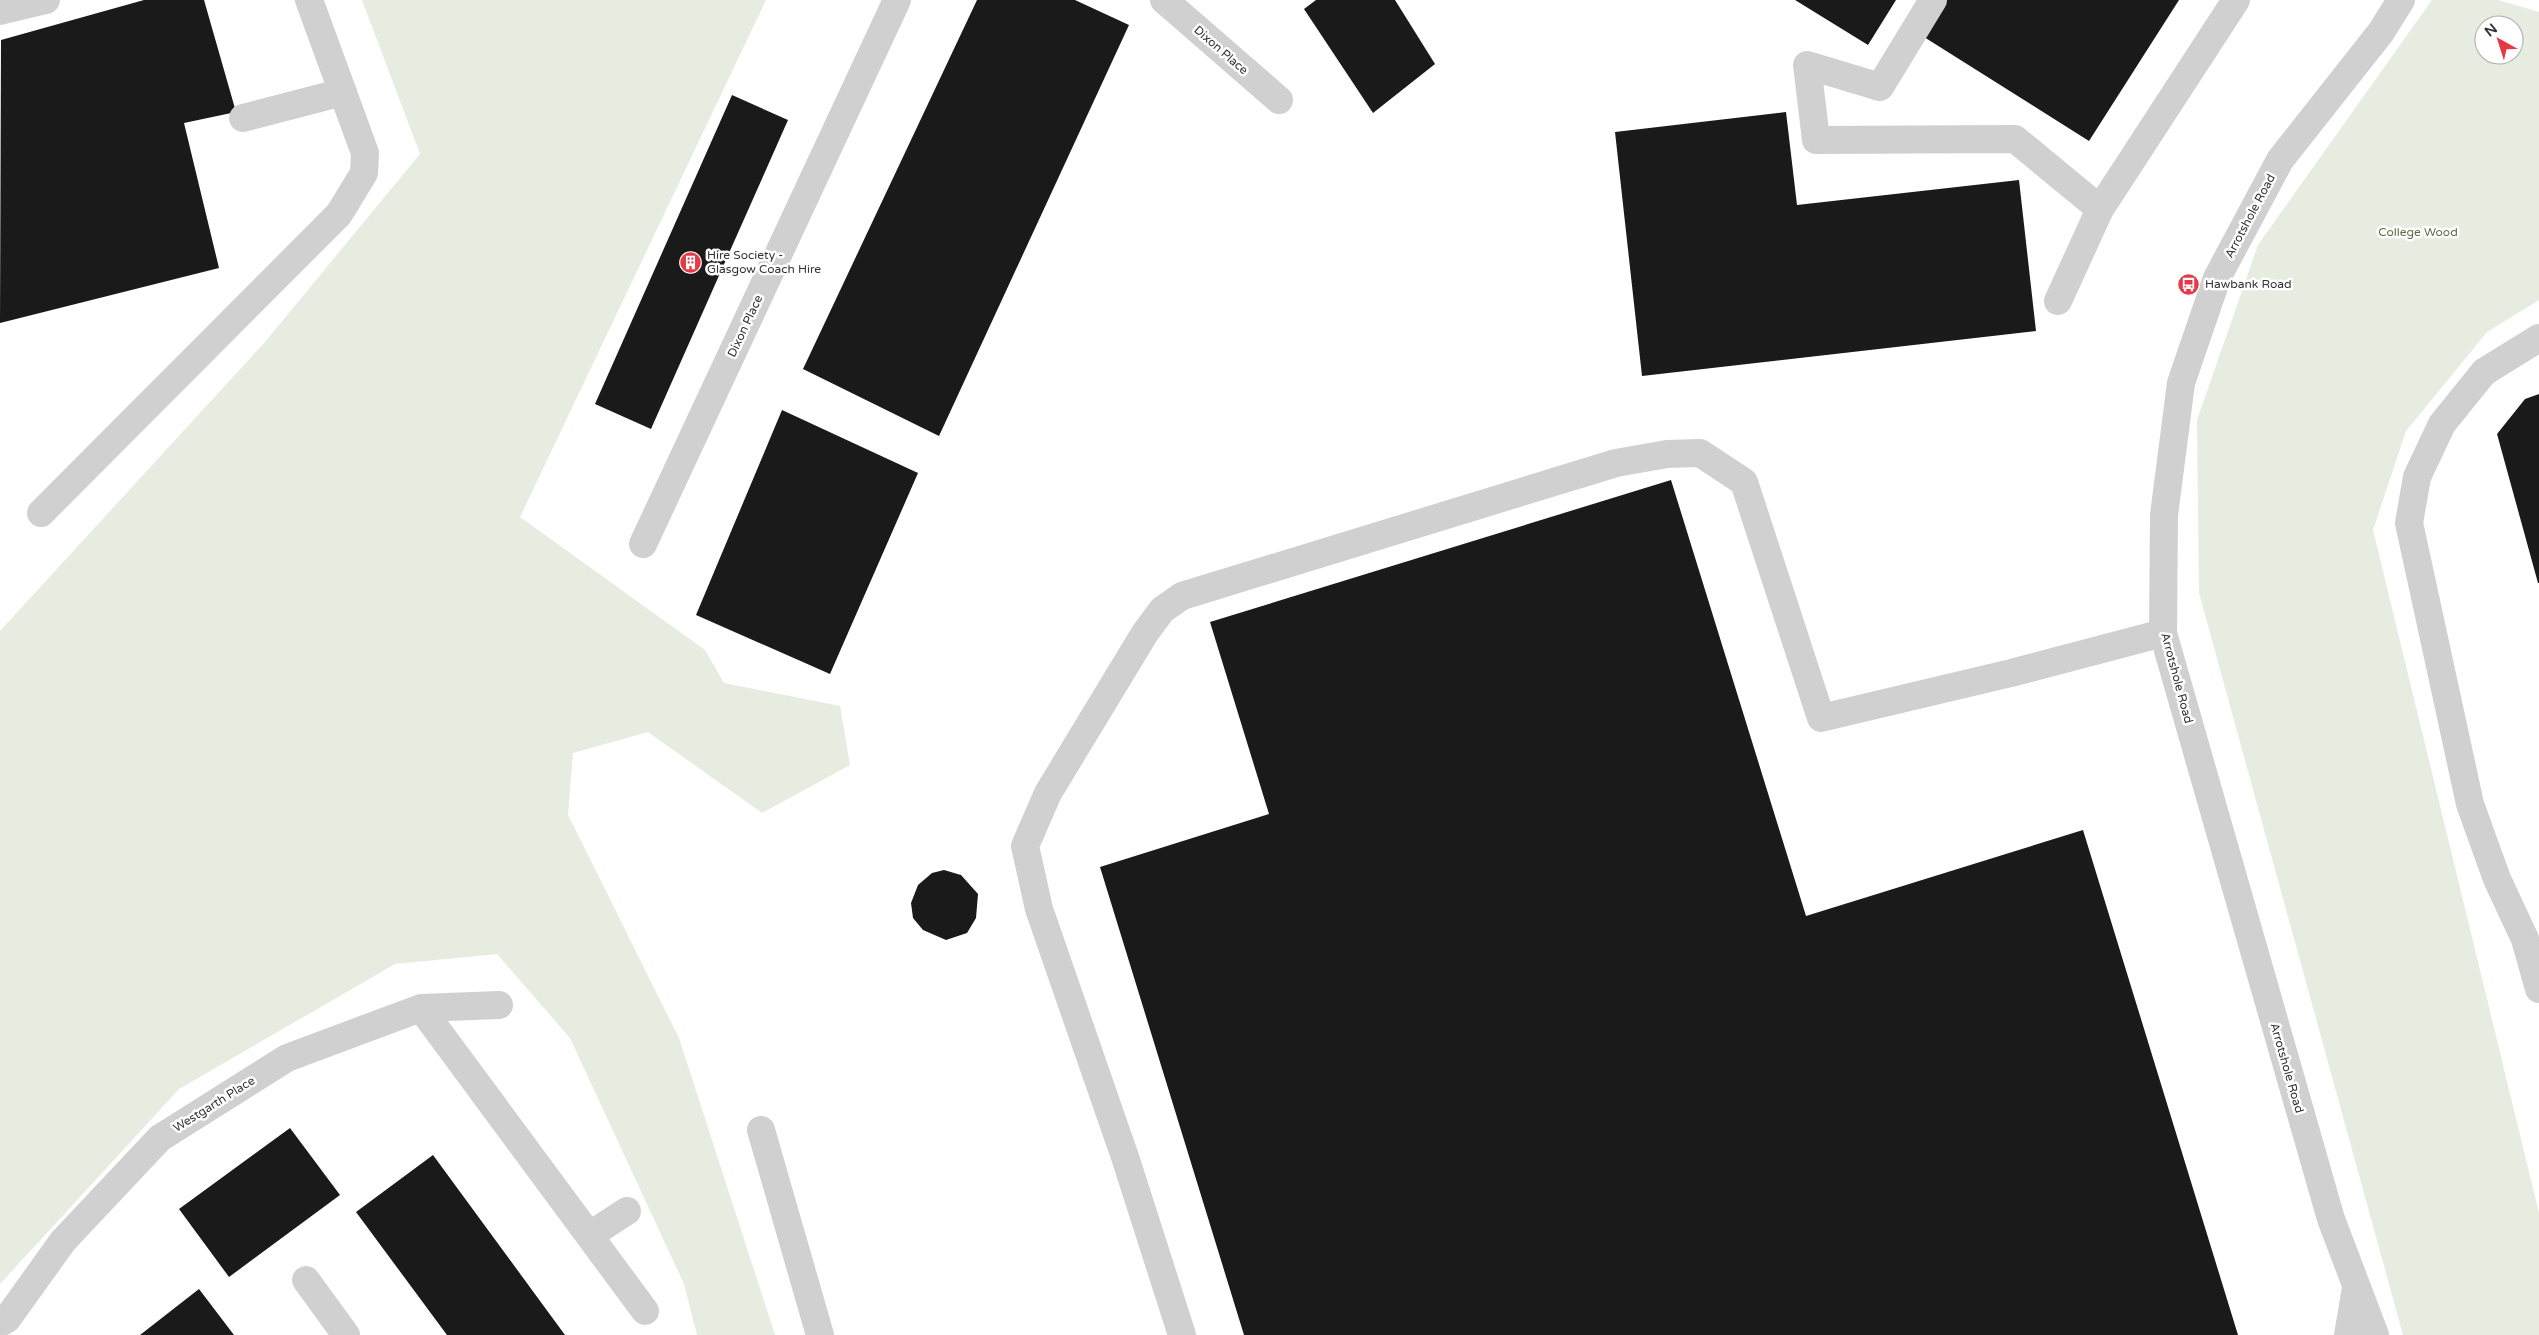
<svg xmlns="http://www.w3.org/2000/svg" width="2539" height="1335" font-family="'Varela Round',sans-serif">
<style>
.green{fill:#e6ecdf;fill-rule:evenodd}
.building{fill:#1a1a1a}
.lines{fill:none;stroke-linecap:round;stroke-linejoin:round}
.minor{stroke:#d0d0d0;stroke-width:28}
.labels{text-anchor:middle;stroke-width:5;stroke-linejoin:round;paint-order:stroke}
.street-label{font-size:12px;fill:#333;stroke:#fff}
.park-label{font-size:12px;fill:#56703f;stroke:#fff}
.poi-label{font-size:12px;fill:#333;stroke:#fff;text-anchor:start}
</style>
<rect width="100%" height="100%" fill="#fff"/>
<path class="green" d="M 362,0 L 766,0 L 520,517 L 705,650 L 724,683 L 840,706 L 850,765 L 762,813 L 648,732 L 573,753 L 568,815 L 679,1038 L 775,1335 L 697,1335 L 684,1284 L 570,1038 L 497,954 L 395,964 L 179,1089 L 0,1284 L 0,631 L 265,342 L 420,154 Z
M 2432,0 L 2498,0 L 2539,12 L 2539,300 L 2487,332 L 2406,431 L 2373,530 L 2539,1213 L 2539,1335 L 2403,1335 L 2199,593 L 2197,420 L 2258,245 ZM 2484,25 L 2514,25 L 2514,55 L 2484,55 Z"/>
<path class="building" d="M 144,0 L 204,0 L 236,112 L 184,123 L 219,268 L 0,323 L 1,40 Z
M 977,0 L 1075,0 L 1129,25 L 939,436 L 803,369 Z
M 1316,0 L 1395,0 L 1435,64 L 1373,113 L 1304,9 Z
M 1795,0 L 1896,0 L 1868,45 Z
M 1947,0 L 2179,0 L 2089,141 L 1924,37 Z
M 732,95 L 788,120 L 651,429 L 595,404 Z
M 1786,112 L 1797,205 L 2019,180 L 2036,331 L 1642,376 L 1615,132 Z
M 2539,394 L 2539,583 L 2538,583 L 2497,434 L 2525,399 Z
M 782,410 L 918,473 L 830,674 L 696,615 Z
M 1671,480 L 1806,916 L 2083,830 L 2238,1335 L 1244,1335 L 1100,867 L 1269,814 L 1210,622 Z
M 944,870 L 961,875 L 978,894 L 976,918 L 967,933 L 946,940 L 923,930 L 913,918 L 911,903 L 918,885 L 932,873 Z
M 290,1128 L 340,1195 L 229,1277 L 179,1209 Z
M 433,1155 L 565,1335 L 447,1335 L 356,1212 Z
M 199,1289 L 234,1335 L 140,1335 Z"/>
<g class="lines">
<path class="minor" d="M 1164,0 L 1279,100
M 1933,0 L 1880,87 L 1807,65 L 1816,140 L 2015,139 L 2100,209 L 2236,0
M 0,11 L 46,0
M 243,118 L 343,92
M 2058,301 L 2100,209
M 2539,338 L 2484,372 L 2442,424 L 2417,477 L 2409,523 L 2470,804 L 2497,879 L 2525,939 L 2539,989
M 41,513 L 339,214 L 364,173 L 365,153 L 309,0
M 643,544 L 897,0
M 421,1008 L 645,1311
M 761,1130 L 820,1335
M 590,1235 L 627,1211
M 306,1280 L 346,1335
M 0,1323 L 7,1319 L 63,1241 L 160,1138 L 287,1058 L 421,1008 L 499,1005
M 1182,1335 L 1126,1160 L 1039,909 L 1025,846 L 1048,793 L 1145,633 L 1162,610 L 1182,596 L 1616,463 L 1667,454 L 1700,453 L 1744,482 L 1821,718 L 2011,673 L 2163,633
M 2348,1335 L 2356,1288
M 2375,1335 L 2331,1219 L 2163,633 L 2164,515 L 2181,383 L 2217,278 L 2280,160 L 2381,32 L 2401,0"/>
</g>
<defs>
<symbol id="building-disc" viewBox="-11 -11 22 22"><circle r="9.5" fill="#e63946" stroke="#fff"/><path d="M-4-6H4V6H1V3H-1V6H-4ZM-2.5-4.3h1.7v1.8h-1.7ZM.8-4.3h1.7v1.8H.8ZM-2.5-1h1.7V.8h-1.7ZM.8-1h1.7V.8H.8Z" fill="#fff"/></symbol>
<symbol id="bus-disc" viewBox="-11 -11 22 22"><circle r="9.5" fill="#e63946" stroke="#fff"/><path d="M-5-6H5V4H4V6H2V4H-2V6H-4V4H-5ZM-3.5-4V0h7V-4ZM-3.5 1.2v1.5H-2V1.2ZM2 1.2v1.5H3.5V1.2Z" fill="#fff"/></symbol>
</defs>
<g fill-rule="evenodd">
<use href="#building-disc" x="678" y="250" width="25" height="25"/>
<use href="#bus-disc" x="2176" y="272" width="25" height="25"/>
</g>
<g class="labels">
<g class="street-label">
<text transform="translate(1221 50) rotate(41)" y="4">Dixon Place</text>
<text transform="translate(2250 216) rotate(-62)" y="4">Arrotshole Road</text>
<text transform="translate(745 326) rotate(-65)" y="4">Dixon Place</text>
<text transform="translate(2177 678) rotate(75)" y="4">Arrotshole Road</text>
<text transform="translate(2287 1068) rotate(74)" y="4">Arrotshole Road</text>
<text transform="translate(214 1104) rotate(-32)" y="4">Westgarth Place</text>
</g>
<g class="park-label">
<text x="2418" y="236">College Wood</text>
</g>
<g class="poi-label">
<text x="707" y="259">Hire Society -<tspan x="707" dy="14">Glasgow Coach Hire</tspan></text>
<text x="2205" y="288">Hawbank Road</text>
</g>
</g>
<g transform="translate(2499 40) rotate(321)"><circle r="24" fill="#ffffff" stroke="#adadad"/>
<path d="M0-4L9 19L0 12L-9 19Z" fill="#e63946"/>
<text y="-8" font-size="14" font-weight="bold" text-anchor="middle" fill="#333333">N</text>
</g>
</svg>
